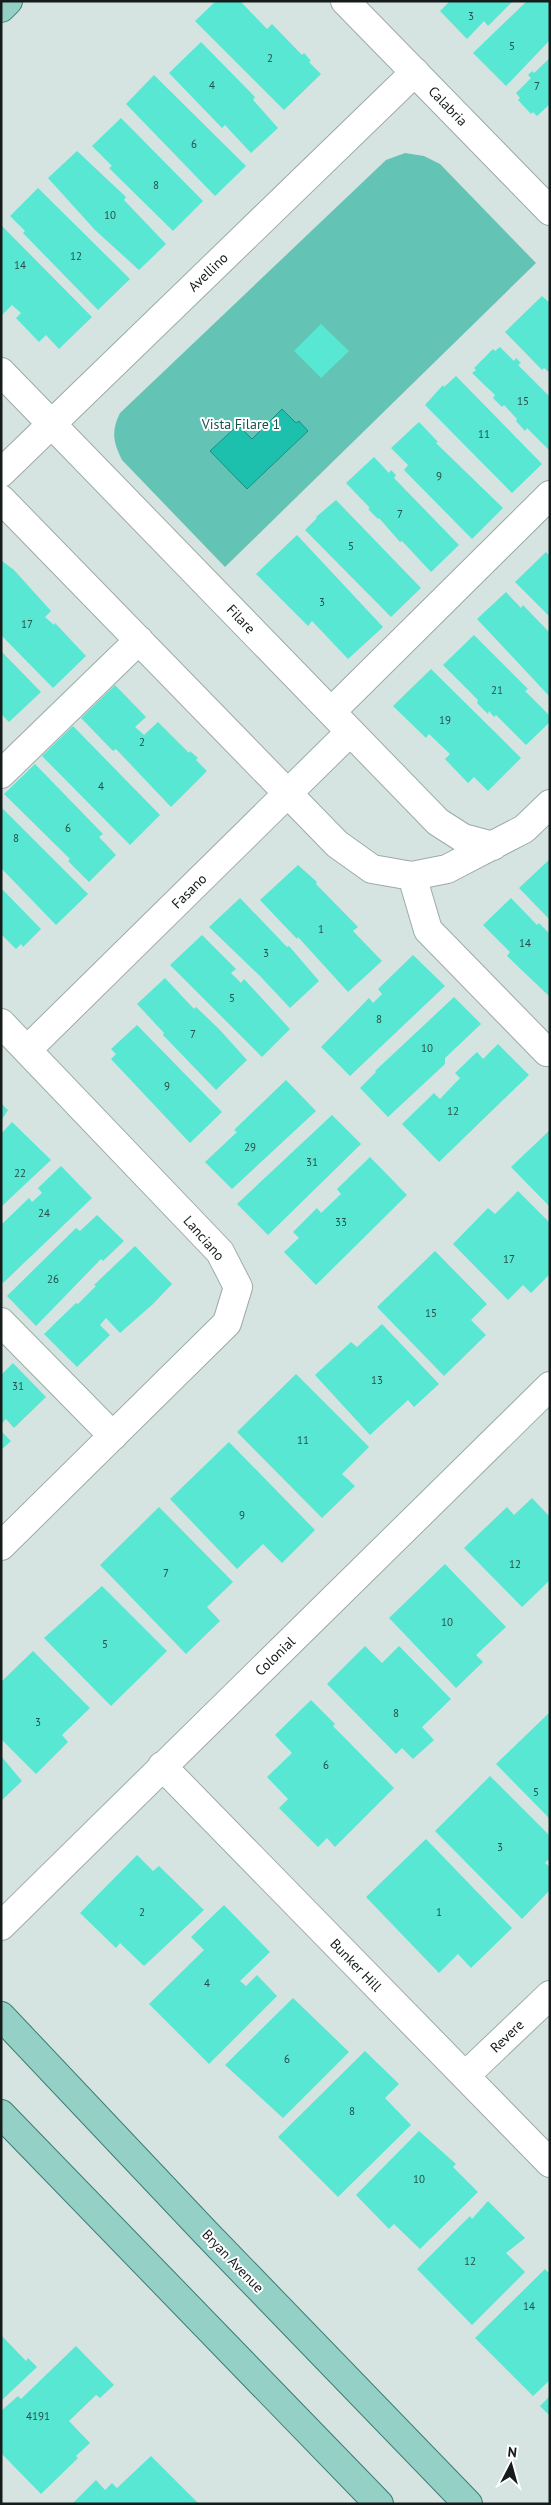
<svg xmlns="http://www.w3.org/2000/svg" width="551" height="2505" font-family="'PT Sans',sans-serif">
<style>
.green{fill:#63c4b5}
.water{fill:#1cc0ad;stroke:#1a8f81}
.building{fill:#57e7d3}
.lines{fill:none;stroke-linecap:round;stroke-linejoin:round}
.minor-casing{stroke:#9daba8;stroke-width:30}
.major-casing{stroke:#3b7d73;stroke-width:30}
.minor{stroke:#fff;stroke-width:28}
.major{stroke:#95d0c7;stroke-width:28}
.labels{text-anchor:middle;stroke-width:4;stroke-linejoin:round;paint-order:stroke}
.number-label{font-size:11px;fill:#264f49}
.street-label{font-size:14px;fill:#161c1b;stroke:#fff}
.park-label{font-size:14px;fill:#17534b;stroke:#fff}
</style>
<rect width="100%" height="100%" fill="#d5e4e1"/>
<path class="green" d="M 405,153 L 424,156 L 440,164 L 536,263 L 225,567 L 122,460 C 113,442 111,431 120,413 L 386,160 Z"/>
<path class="water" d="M 282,409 L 296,423 L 299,421 L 308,431 L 247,489 L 210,451 L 238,425 L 252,439 Z"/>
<path class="building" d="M 216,1 L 240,1 L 267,29 L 272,24 L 302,55 L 304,53 L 311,61 L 309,62 L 321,74 L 284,110 L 195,21 Z
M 450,1 L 513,1 L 488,26 L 484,21 L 467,39 L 440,11 Z
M 527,1 L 550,1 L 550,40 L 506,86 L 473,53 Z
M 201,42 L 255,97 L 253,100 L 278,128 L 251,153 L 225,125 L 222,128 L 169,73 Z
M 550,58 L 550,104 L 537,116 L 533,112 L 531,114 L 518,100 L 520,98 L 516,93 L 531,78 L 528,75 L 532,71 L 534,73 Z
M 154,75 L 246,166 L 215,196 L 126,104 Z
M 121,118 L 203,201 L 173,231 L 109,168 L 112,166 L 92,146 Z
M 77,151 L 126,197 L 124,200 L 166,244 L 139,270 L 95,230 L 48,178 Z
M 38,188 L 130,279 L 98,310 L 23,233 L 25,231 L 10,216 Z
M 2,226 L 92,317 L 59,349 L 46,335 L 39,342 L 16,318 L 21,313 L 12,305 L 1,316 Z
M 542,296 L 550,303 L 550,373 L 544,368 L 542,370 L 505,332 Z
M 321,324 L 349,351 L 321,378 L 294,351 Z
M 500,347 L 514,361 L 516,358 L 521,363 L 518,365 L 550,397 L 550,451 L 527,428 L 525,431 L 516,421 L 517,419 L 504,405 L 502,407 L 493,398 L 495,395 L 472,373 L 476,370 L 474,368 L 493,349 L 495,351 Z
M 456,376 L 542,464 L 512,493 L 425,405 L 443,385 L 444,387 Z
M 419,422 L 438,442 L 436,443 L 503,508 L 472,539 L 404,470 L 408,465 L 391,448 Z
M 374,457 L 389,473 L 391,470 L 396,475 L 394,478 L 459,545 L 431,572 L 402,541 L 400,542 L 379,518 L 378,519 L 368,509 L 370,508 L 346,483 Z
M 336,500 L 421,588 L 391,617 L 305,530 L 317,518 L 316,517 Z
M 297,535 L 383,627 L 348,659 L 312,621 L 308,626 L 256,574 Z
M 546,552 L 550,556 L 550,617 L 515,582 Z
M 1,560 L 14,570 L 51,611 L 45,617 L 54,625 L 55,623 L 86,656 L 53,688 L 1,635 Z
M 506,592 L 521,608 L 523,605 L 550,633 L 550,697 L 477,619 Z
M 474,635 L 528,689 L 525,691 L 550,716 L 550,722 L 526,745 L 496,715 L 494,717 L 489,711 L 488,714 L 477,703 L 478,700 L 443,665 Z
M 1,651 L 41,692 L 9,722 L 1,714 Z
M 431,669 L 521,758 L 488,791 L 474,777 L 468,783 L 445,759 L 450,754 L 429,734 L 426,738 L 393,706 Z
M 115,685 L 146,717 L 135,727 L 144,735 L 158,722 L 189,753 L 190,751 L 198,758 L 196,760 L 207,771 L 171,807 L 116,749 L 113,751 L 81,718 Z
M 73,726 L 160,815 L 130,845 L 42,756 Z
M 35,764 L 103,834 L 99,837 L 116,855 L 89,882 L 68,861 L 70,859 L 4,794 Z
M 1,807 L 88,894 L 56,925 L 1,868 Z
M 550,859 L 550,920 L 519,888 Z
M 298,865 L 317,882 L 316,884 L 358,927 L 353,931 L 382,961 L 348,992 L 298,937 L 297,939 L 260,900 Z
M 1,888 L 41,929 L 23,947 L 21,944 L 16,949 L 1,934 Z
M 240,898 L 287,947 L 289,946 L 319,981 L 290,1008 L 260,976 L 209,927 Z
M 511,898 L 537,925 L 539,923 L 550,934 L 550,997 L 507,956 L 510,952 L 483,925 Z
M 202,935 L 236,969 L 231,973 L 241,983 L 244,979 L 290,1029 L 262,1057 L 170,965 Z
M 413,955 L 445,986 L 350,1076 L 321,1047 L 369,998 L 373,1003 L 382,994 L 378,989 Z
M 165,978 L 194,1009 L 196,1007 L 219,1029 L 247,1060 L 216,1090 L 163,1035 L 164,1033 L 137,1004 Z
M 454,997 L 481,1024 L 445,1058 L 445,1064 L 388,1117 L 360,1088 L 376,1072 L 375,1071 Z
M 137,1025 L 222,1112 L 190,1143 L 111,1059 L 116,1054 L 111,1049 Z
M 498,1044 L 529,1075 L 439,1162 L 402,1124 L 434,1093 L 440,1099 L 460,1078 L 455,1073 L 477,1052 L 483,1059 Z
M 286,1080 L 316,1111 L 232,1189 L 205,1162 L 237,1132 L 234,1130 Z
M 1,1103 L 8,1110 L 1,1121 Z
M 332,1115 L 361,1144 L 268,1235 L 237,1204 Z
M 12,1122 L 51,1160 L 1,1207 L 1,1134 Z
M 550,1130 L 550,1207 L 511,1167 Z
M 370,1157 L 407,1195 L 316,1285 L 284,1252 L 299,1238 L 293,1232 L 317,1208 L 321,1213 L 341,1194 L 337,1189 Z
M 61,1166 L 92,1198 L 3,1283 L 1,1281 L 1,1225 L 29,1198 L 32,1202 L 42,1193 L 38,1188 Z
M 518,1191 L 550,1223 L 550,1274 L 531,1293 L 523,1285 L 508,1300 L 453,1244 L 488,1208 L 495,1214 Z
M 97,1215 L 124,1241 L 103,1261 L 101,1259 L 36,1326 L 7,1296 L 76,1228 L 80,1231 Z
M 135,1246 L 172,1284 L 153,1304 L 120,1333 L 106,1318 L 100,1325 L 110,1335 L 77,1367 L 44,1334 L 76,1303 L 78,1304 L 96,1286 L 94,1285 Z
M 435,1251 L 487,1304 L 471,1320 L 486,1335 L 444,1376 L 377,1307 Z
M 382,1324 L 439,1384 L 414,1407 L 408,1400 L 370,1435 L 315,1375 L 351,1342 L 357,1347 Z
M 13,1363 L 46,1397 L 14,1428 L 6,1419 L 1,1424 L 1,1375 Z
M 296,1374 L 369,1447 L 342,1474 L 355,1486 L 322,1518 L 237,1432 Z
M 1,1431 L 11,1441 L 1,1450 Z
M 229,1442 L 315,1530 L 282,1563 L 263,1544 L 237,1569 L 170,1499 Z
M 532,1498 L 550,1517 L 550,1580 L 522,1607 L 464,1548 L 507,1507 L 514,1515 Z
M 159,1507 L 233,1582 L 207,1607 L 220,1621 L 186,1654 L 100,1565 Z
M 445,1564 L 506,1627 L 476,1655 L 483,1662 L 456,1688 L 389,1618 Z
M 102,1586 L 167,1651 L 111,1706 L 44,1638 Z
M 365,1646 L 382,1663 L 399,1646 L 451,1699 L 422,1727 L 434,1740 L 413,1759 L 402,1748 L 396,1754 L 327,1684 Z
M 33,1651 L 90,1708 L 62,1735 L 68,1742 L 36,1774 L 1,1739 L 1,1682 Z
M 311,1700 L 335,1724 L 333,1726 L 394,1788 L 335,1847 L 327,1838 L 318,1847 L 279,1808 L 288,1799 L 267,1777 L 292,1753 L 275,1735 Z
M 550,1712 L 550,1819 L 496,1764 Z
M 1,1756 L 22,1781 L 1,1801 Z
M 490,1776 L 550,1836 L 550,1858 L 545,1863 L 550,1867 L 550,1890 L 522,1919 L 435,1831 Z
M 426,1839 L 512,1928 L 471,1968 L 458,1954 L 439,1973 L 366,1897 Z
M 137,1855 L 153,1871 L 159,1866 L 204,1910 L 144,1966 L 120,1943 L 116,1948 L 80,1913 Z
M 224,1905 L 270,1952 L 240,1981 L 246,1986 L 257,1975 L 277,1996 L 209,2064 L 149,2004 L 204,1950 L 191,1937 Z
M 293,1998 L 349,2052 L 283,2118 L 225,2065 Z
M 365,2051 L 399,2084 L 385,2098 L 411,2125 L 338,2197 L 278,2137 Z
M 419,2131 L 456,2164 L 453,2167 L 478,2192 L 420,2249 L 394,2224 L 389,2229 L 356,2195 Z
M 488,2201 L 525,2238 L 506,2253 L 525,2272 L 472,2325 L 417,2269 L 470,2216 L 472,2219 Z
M 545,2269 L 550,2274 L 550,2380 L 533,2396 L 475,2338 Z
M 1,2335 L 26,2361 L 28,2358 L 37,2367 L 1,2401 Z
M 76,2346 L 114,2385 L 100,2398 L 96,2395 L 69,2421 L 90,2443 L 76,2456 L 78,2458 L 41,2494 L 1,2453 L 1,2411 L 18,2396 L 21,2399 Z
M 550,2396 L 550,2416 L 540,2406 Z
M 151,2456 L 199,2504 L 72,2504 L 96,2480 L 105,2490 L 112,2483 L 117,2488 Z"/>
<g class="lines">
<defs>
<path id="minor" d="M 345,1 L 550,211
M 1,372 L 438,822 L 463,838 L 493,846
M 1,473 L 415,72
M 1,499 L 337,844 L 372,869 L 412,876 L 447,869 L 524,829 L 550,804
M 331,712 L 550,495
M 1,774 L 139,640
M 412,876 L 428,930 L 547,1052
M 1,1023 L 220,1252 L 238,1287 L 227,1323 L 1,1546
M 27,1050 L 350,732
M 1,1322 L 113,1436
M 162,1766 L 550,2163
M 1,1926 L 550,1386
M 465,2076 L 550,1995"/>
<path id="major" d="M 1,8 L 8,1
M 1,2016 L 206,2233 L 468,2504
M 1,2114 L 379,2504"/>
</defs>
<use href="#minor" class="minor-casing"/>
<use href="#major" class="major-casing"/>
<use href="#minor" class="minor"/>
<use href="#major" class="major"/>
</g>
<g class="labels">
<g class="number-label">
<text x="471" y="20">3</text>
<text x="512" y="50">5</text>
<text x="270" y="62">2</text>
<text x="212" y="89">4</text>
<text x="537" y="90">7</text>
<text x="194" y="148">6</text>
<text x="156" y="189">8</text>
<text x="110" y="219">10</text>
<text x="76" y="260">12</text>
<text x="20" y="269">14</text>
<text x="523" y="405">15</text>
<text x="484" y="438">11</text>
<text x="439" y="480">9</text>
<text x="400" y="518">7</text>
<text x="351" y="550">5</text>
<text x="322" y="606">3</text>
<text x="27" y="628">17</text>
<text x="497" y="694">21</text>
<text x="445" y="724">19</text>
<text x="142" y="746">2</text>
<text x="101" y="790">4</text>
<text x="68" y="832">6</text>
<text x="16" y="842">8</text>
<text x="321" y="933">1</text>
<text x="525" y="947">14</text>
<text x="266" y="957">3</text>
<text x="232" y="1002">5</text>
<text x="379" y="1023">8</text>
<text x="193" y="1038">7</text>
<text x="427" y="1052">10</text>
<text x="167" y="1090">9</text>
<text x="453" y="1115">12</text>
<text x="250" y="1151">29</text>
<text x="312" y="1166">31</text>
<text x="20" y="1177">22</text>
<text x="44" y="1217">24</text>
<text x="341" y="1226">33</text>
<text x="509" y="1263">17</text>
<text x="53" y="1283">26</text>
<text x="431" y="1317">15</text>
<text x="377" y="1384">13</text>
<text x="18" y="1390">31</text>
<text x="303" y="1444">11</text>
<text x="242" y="1519">9</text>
<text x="515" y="1568">12</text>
<text x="166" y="1577">7</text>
<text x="447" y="1626">10</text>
<text x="105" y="1648">5</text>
<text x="396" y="1717">8</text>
<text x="38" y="1726">3</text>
<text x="326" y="1769">6</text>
<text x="536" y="1796">5</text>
<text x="500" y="1851">3</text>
<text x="142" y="1916">2</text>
<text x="439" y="1916">1</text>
<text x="207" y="1987">4</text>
<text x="287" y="2063">6</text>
<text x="352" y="2115">8</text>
<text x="419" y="2183">10</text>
<text x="470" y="2265">12</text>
<text x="529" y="2310">14</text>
<text x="38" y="2420">4191</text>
</g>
<g class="street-label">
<text transform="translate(448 106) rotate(46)" y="5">Calabria</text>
<text transform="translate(208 272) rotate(-44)" y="5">Avellino</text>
<text transform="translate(241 619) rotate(46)" y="5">Filare</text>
<text transform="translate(189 891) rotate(-45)" y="5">Fasano</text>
<text transform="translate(204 1238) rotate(49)" y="5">Lanciano</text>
<text transform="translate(275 1656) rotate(-44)" y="5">Colonial</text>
<text transform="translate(356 1965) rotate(46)" y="5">Bunker Hill</text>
<text transform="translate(507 2036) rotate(-44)" y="5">Revere</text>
<text transform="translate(233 2261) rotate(46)" y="5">Bryan Avenue</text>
</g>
<g class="park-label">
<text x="241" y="429">Vista Filare 1</text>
</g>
</g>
<rect width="551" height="2505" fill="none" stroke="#161c1b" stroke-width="5"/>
<g transform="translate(511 2465) rotate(6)" stroke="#ffffff" stroke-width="4" paint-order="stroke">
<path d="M0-4L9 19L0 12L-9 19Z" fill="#161c1b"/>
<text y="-8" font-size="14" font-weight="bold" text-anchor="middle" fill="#161c1b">N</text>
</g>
</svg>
